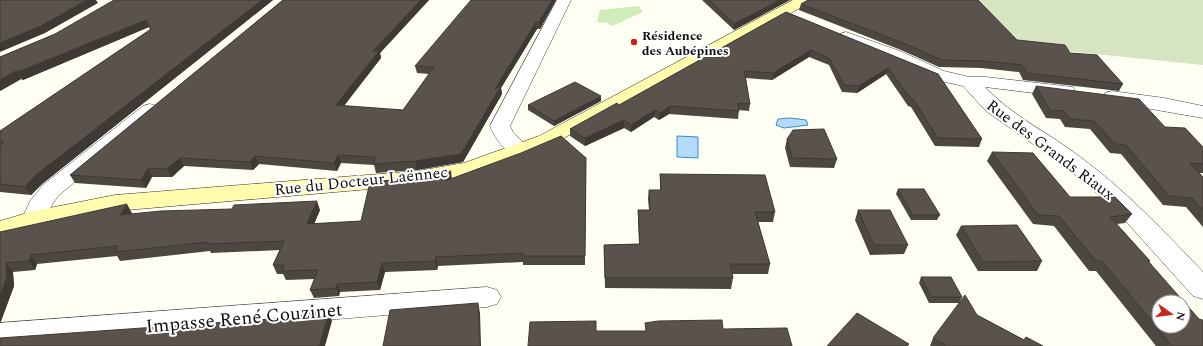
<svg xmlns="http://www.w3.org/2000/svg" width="1203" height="346" font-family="Spectral,serif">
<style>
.green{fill:#d0edb9}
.cemetery{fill:#d6e4c1}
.water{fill:#b4dbfa;stroke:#368ad6}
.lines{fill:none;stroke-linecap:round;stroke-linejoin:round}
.street-casing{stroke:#434343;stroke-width:1}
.secondary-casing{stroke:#323232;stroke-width:1}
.street{fill:#fff;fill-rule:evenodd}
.secondary{fill:#fffcae;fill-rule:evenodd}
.wall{fill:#4d4741}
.shaded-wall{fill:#3f3935}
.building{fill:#5a524c;stroke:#3f3935;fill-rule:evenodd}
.poi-dot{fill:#cb231d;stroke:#fff;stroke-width:1.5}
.labels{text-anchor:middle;stroke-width:4;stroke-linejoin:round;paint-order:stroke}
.far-poi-label{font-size:13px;font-weight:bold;fill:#101010;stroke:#fff;text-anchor:start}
.street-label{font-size:16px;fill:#101010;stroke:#fff}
.near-street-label{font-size:19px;fill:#101010;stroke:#fff}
</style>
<rect width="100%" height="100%" fill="#fffef3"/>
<path class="green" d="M 639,6 L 643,12 L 612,26 L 608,23 L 597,22 L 600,10 Z"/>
<path class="cemetery" d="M 970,0 L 1203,0 L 1203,65 L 1015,46 Z"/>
<path class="water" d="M 790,118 L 806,120 L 808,125 L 784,128 L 776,125 L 778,119 Z
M 677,136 L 698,137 L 698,158 L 677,157 Z"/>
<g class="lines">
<defs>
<path id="street" d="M 557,0 L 571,0 L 510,126 L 513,132 L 530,150 L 526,154 C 509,159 496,141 490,126 Z
M 846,32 L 900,51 L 944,71 L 969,77 L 986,77 L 1073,87 L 1075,91 L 1073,95 L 1066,97 L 985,87 C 1013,117 1051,134 1083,159 C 1127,192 1165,232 1203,272 L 1203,299 L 1193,296 L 1131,227 L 1105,200 L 1067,168 L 986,111 L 963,86 L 932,79 L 888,59 L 840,40 L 838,37 L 840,34 Z
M 1112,91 L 1164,98 L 1203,106 L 1203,118 L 1105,101 L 1103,97 L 1105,93 Z
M 150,104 L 157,106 L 160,110 L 157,114 L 59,195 L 53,203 L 42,225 L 34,227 L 26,225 L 22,219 L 30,201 L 43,185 L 143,106 Z
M 487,287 L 497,290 L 501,297 L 497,304 L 487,307 L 0,346 L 0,323 Z"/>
<path id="secondary" d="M 793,0 L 811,0 L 809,3 L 553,144 L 498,167 L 474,174 L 417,185 L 115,211 L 36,227 L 0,237 L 0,221 L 34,211 L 115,195 L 417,171 L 464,163 L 539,136 Z"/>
</defs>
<use href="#street" class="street-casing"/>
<use href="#secondary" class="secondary-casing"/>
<use href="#street" class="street"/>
<use href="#secondary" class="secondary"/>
</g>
<path class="wall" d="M 273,0 L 42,184 L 31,195 L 0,192 L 0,131 L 150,30 L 149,27 L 23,80 L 21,79 L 0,91 L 0,57 L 55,34 Z
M 283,0 L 429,0 L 380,53 L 381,58 L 344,106 L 403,110 L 429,74 L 417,73 L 415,66 L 556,0 L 540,29 L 537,29 L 501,88 L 502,94 L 463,162 L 417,170 L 376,173 L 374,165 L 341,163 L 337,171 L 259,164 L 253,170 L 184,166 L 172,177 L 152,177 L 146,188 L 75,183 L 70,175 Z
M 702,0 L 790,0 L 734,30 Z
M 801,4 L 1017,40 L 1070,53 L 1123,84 L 1119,91 L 1023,80 L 1019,72 L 981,68 L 939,67 L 901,50 L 799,10 Z
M 786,12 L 938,74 L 982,139 L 979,147 L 935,146 L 911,107 L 908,106 L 886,74 L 857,93 L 842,92 L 829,65 L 809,57 L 772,80 L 746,78 L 750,104 L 749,111 L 739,110 L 738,119 L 669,114 L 659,120 L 654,117 L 631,132 L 624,128 L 585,146 L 570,136 L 570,129 L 619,105 Z
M 1036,86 L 1165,127 L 1203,147 L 1203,173 L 1199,173 L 1203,177 L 1203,227 L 1186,207 L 1163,205 L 1121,154 L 1110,153 L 1090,129 L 1065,127 L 1060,119 L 1046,118 L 1032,94 Z
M 601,101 L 554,126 L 528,110 L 528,105 Z
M 787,139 L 837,159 L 834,168 L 790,167 L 785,148 Z
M 992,152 L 1070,197 L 1132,214 L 1125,223 L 1117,224 L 1150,261 L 1149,262 L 1203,346 L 1156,346 L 1096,271 L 1089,271 L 1054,226 L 1033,224 L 987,161 Z
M 586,166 L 585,265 L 523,265 L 523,262 L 438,266 L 437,270 L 385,272 L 380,290 L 340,292 L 339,296 L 314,298 L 310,290 L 315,279 L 286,280 L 283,274 L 277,274 L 273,265 L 280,250 L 211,253 L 210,251 L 120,261 L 117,256 L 37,264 L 35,270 L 13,272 L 14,286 L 1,321 L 0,322 L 0,232 L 132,213 L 131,214 L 320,210 L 314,224 L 361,221 L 452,178 Z
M 660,174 L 775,212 L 773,222 L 758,222 L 770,264 L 768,274 L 732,274 L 733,278 L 731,289 L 605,288 L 604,245 L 639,244 L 638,220 L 638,210 L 649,210 L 648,199 L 649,190 L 660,190 Z
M 898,189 L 940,215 L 937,220 L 911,220 L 896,194 Z
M 858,210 L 908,245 L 904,254 L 870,255 L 855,220 Z
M 961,226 L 1042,261 L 1037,271 L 978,271 L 956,235 Z
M 921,277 L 962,297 L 959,303 L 929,303 L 919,283 Z
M 977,315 L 1024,340 L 1043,346 L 930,346 L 933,338 Z"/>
<path class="shaded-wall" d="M 87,0 L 96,0 L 98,3 L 45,33 L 0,52 L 0,43 Z
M 262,0 L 273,0 L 42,184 L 31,195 L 25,187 L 36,175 Z
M 421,0 L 429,0 L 380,53 L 381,58 L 338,113 L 336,105 L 373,51 Z
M 552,0 L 556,0 L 540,29 L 539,22 Z
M 780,0 L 790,0 L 734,30 L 734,24 Z
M 146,20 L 149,27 L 23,80 L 18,72 Z
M 536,22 L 537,29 L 501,88 L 502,94 L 463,162 L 417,170 L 415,161 L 495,89 Z
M 811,50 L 809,57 L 772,80 L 773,73 Z
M 888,68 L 886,74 L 857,93 L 859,86 Z
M 16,71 L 21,79 L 0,91 L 0,80 Z
M 601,96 L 601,101 L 554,126 L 554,121 Z
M 670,106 L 669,114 L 659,120 L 660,113 Z
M 655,110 L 654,117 L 631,132 L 631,125 Z
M 624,120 L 624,128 L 585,146 L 585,138 Z
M 338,155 L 341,163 L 337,171 L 334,163 Z
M 255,156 L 259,164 L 253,170 L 250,162 Z
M 180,158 L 184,166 L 172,177 L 167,169 Z
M 148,168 L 152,177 L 146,188 L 141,180 Z
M 451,171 L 452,180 L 445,181 Z
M 317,201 L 320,210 L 310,233 L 307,224 Z
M 127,204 L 132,213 L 125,224 L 120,215 Z
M 31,255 L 37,264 L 35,270 L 29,261 Z
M 436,257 L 438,266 L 437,270 L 435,261 Z
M 6,263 L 13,272 L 14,286 L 1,321 L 0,322 L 0,296 Z
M 382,263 L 385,272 L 380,290 L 377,282 Z
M 337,284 L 340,292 L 339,296 L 336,288 Z
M 478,303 L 480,313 L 481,346 L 480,346 Z
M 329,312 L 332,321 L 325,346 L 319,346 Z"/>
<path class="building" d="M 0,0 L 87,0 L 41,26 L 0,43 Z
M 114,0 L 262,0 L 36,175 L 25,187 L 0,184 L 0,145 L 4,142 L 0,142 L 0,131 L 151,29 L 146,20 L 18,72 L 16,71 L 0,80 L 0,57 L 55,34 Z
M 283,0 L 421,0 L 373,51 L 379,51 L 336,105 L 403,110 L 434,67 L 415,66 L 471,0 L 552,0 L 539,22 L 536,22 L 495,89 L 501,86 L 461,154 L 415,161 L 374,164 L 375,157 L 338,155 L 334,163 L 255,156 L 250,162 L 180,158 L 167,169 L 148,168 L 141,180 L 70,175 Z
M 709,0 L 780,0 L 734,24 Z
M 808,0 L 978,0 L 1017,40 L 1065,45 L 1070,53 L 1097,55 L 1123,84 L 1027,73 L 1022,65 L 984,61 L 942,60 L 903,43 L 801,4 Z
M 786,12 L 938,74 L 982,139 L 938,138 L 913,99 L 911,99 L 888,68 L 859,86 L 844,85 L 830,59 L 811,50 L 773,73 L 744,71 L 750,104 L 738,103 L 739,111 L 670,106 L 660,113 L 655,110 L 631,125 L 624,120 L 585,138 L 570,129 L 617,103 L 619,105 Z
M 575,82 L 601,96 L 554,121 L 528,105 Z
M 1036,86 L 1139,99 L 1165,127 L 1185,128 L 1203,147 L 1203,164 L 1190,163 L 1203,177 L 1203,210 L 1192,198 L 1169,196 L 1126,145 L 1115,144 L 1094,121 L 1070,119 L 1064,111 L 1050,110 Z
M 824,129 L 837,159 L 792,158 L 787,139 L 793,130 Z
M 561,136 L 586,158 L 585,256 L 522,256 L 523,253 L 436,257 L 435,261 L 382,263 L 377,282 L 337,284 L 336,288 L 310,290 L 318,270 L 282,271 L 284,265 L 273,265 L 284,241 L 207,244 L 208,242 L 115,252 L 118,246 L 31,255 L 29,261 L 6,263 L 7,277 L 0,296 L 0,232 L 127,204 L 120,215 L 161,211 L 232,209 L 234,205 L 317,201 L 307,224 L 361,221 L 370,182 L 415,178 L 451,171 L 445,181 L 521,153 Z
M 992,152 L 1033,153 L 1070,197 L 1115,197 L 1132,214 L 1110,217 L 1150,261 L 1148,261 L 1199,319 L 1202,320 L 1203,320 L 1203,346 L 1172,346 L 1102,261 L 1096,261 L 1059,216 L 1038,215 ZM 1159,302 L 1183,302 L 1183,326 L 1159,326 Z
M 660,174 L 765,175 L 775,212 L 755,212 L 770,264 L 730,264 L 733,278 L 605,278 L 604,245 L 640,244 L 638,210 L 650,210 L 649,190 L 661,190 Z
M 898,189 L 924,189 L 940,215 L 913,215 Z
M 858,210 L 890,210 L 908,245 L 874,245 Z
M 1017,225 L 1042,261 L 983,262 L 961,226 Z
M 921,277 L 951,277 L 962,297 L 931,297 Z
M 965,295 L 977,315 L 1024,340 L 1026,337 L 1043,346 L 947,346 L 933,338 Z
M 478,303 L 480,346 L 383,346 L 390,310 Z
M 329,312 L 319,346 L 0,346 L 0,338 L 299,317 L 301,314 Z
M 857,313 L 909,344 L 907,346 L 827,346 Z
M 722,320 L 723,329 L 787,328 L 792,346 L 528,346 L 530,322 L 596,321 L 596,331 L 646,331 L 645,323 L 658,321 Z"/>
<circle class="poi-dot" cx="634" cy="42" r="4"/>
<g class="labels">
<g class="far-poi-label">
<text x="642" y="40">Résidence<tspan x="642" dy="15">des Aubépines</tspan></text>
</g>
<g class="street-label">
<text transform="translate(1051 149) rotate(37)" y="6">Rue des Grands Riaux</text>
<text transform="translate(361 180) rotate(-6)" y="6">Rue du Docteur Laënnec</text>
</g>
<g class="near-street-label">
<text transform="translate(244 317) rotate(-5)" y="7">Impasse René Couzinet</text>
</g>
</g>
<g transform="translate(1171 314) rotate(104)"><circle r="19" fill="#ffffff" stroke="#9f9f9f"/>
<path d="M0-3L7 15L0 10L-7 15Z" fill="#cb231d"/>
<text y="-6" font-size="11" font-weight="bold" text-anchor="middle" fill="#101010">N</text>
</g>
</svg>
